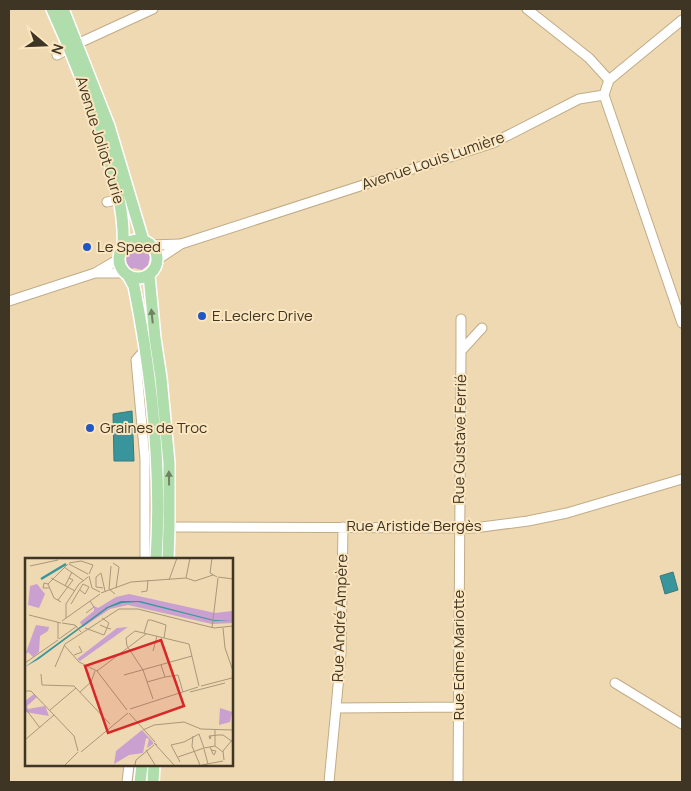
<svg xmlns="http://www.w3.org/2000/svg" width="691" height="791" font-family="Manrope,sans-serif">
<style>
.green{fill:#c9a0cf}
.water{fill:#38959c;stroke:#3a7878}
.lines{fill:none;stroke-linecap:round;stroke-linejoin:round}
.minor-casing{stroke:#c1ac86;stroke-width:11}
.major-casing{stroke:#fff;stroke-width:14}
.minor{stroke:#fff;stroke-width:9}
.major{stroke:#b0ddac;stroke-width:11}
.oneway{fill:#718162}
.poi-dot{fill:#2157c4;stroke:#fce6bf;stroke-width:2}
.labels{text-anchor:middle;stroke-width:4;stroke-linejoin:round;paint-order:stroke}
.street-label{font-size:15px;fill:#3e3525;stroke:#fce6bf}
.poi-label{font-size:15px;fill:#3e3525;stroke:#fce6bf;text-anchor:start}
.inset-river{fill:none;stroke:#38959c;stroke-width:2.5}
.inset-road{fill:none;stroke:#a8977a;stroke-width:1}
.view{fill:#d62828;fill-opacity:0.15;stroke:#d62828;stroke-width:2.5}
.inset-edge{fill:none;stroke:#3e3525;stroke-width:2.5}
</style>
<rect width="100%" height="100%" fill="#efd9b2"/>
<path class="green" d="M 135,247 L 144,249 L 150,256 L 148,265 L 142,270 L 134,268 L 131,269 L 126,262 L 127,253 Z"/>
<path class="water" d="M 132,411 L 134,461 L 114,461 L 113,414 Z
M 673,572 L 678,590 L 665,594 L 660,576 Z"/>
<g class="lines">
<defs>
<path id="minor" d="M 527,9 L 589,58 L 609,80
M 77,44 L 153,9
M 57,55 L 70,48
M 604,95 L 682,323
M 604,95 L 609,80 L 682,20
M 107,202 L 120,199
M 151,245 L 180,244
M 157,260 L 181,244 L 493,143 L 579,99 L 604,95
M 95,273 L 124,273
M 9,301 L 95,273 L 119,259
M 461,319 L 461,351
M 169,527 L 474,528 L 528,521 L 567,513 L 682,479
M 145,560 L 145,459 L 136,360 L 145,350
M 615,683 L 682,724
M 336,708 L 341,653 L 343,527
M 127,782 L 129,765
M 329,782 L 336,708 L 459,707
M 458,782 L 461,351 L 482,328"/>
<path id="major" d="M 52,9 C 73,55 91,101 106,149 C 115,181 125,213 123,247
M 63,9 L 109,126 L 143,240
M119 259a19 19 0 1 1 38 0a19 19 0 1 1-38 0Z
M 149,275 L 155,338 L 161,378 L 169,463 L 169,527 L 168,560
M 129,277 L 134,286 C 152,376 162,468 156,560
M 140,782 L 142,765
M 153,782 L 154,765"/>
</defs>
<use href="#minor" class="minor-casing"/>
<use href="#major" class="major-casing"/>
<use href="#minor" class="minor"/>
<use href="#major" class="major"/>
</g>
<defs><path id="oneway-solid" d="M-6-.8H1V-3.2L6.5 0L1 3.2V.8H-6Z" transform="scale(1.25)"/></defs>
<g class="oneway">
<use href="#oneway-solid" transform="translate(152 316) rotate(-96)"/>
<use href="#oneway-solid" transform="translate(169 478) rotate(-91)"/>
</g>
<g class="poi-dot">
<circle cx="87" cy="247" r="5"/>
<circle cx="202" cy="316" r="5"/>
<circle cx="90" cy="428" r="5"/>
</g>
<g class="labels">
<g class="street-label">
<text transform="translate(100 140) rotate(73)" y="5">Avenue Joliot Curie</text>
<text transform="translate(433 161) rotate(-19)" y="5">Avenue Louis Lumière</text>
<text transform="translate(460 439) rotate(-89)" y="5">Rue Gustave Ferrié</text>
<text x="414" y="531">Rue Aristide Bergès</text>
<text transform="translate(340 618) rotate(-88)" y="5">Rue André Ampère</text>
<text transform="translate(459 655) rotate(-90)" y="5">Rue Edme Mariotte</text>
</g>
<g class="poi-label">
<text x="97" y="252">Le Speed</text>
<text x="212" y="321">E.Leclerc Drive</text>
<text x="100" y="433">Graines de Troc</text>
</g>
</g>
<g transform="translate(25 558)">
<rect width="208" height="208" fill="#efd9b2"/>
<path d="M 12,26 L 20,36 L 14,50 L 3,47 L 5,28 ZM 104,36 L 190,55 L 207,53 L 207,65 L 187,66 L 103,47 L 85,51 L 58,69 L 56,66 L 55,64 L 69,53 L 69,48 L 73,50 L 91,39 ZM 11,67 L 24,69 L 23,73 L 15,78 L 14,94 L 8,99 L 3,94 L 0,97 ZM 103,69 L 55,103 L 52,101 L 92,70 ZM 9,136 L 12,139 L 2,148 L 3,151 L 20,148 L 24,158 L 0,154 L 0,143 ZM 195,150 L 207,154 L 205,164 L 194,167 ZM 117,172 L 128,184 L 128,186 L 122,190 L 124,181 L 121,180 L 118,195 L 104,197 L 89,206 L 91,193 Z" fill="#c9a0cf"/>
<path d="M 96,43 L 115,43 L 189,62 L 207,62 L 189,63 L 113,44 L 97,45 L 83,50 L 14,101 L 0,109 L 82,49 Z" fill="#38959c"/>
<path class="inset-river" d="M 16,21 L 41,6"/>
<path class="inset-road" d="M 187,0 L 185,15 L 192,19M 44,5 L 56,3 L 68,7 L 64,16M 88,5 L 94,9 L 91,30M 44,6 L 63,16M 5,8 L 33,2M 86,8 L 84,31 L 90,36M 39,9 L 59,23M 64,18 L 67,30 L 75,34M 193,19 L 208,21M 26,20 L 50,33M 161,20 L 165,0M 144,22 L 152,0M 23,26 L 19,25 L 18,30 L 24,30M 40,28 L 47,14M 78,30 L 71,29 L 71,19 L 76,15 L 80,33M 116,34 L 122,33 L 123,22M 76,35 L 106,24 L 161,20 L 170,23 L 188,17M 33,42 L 48,22 L 44,20M 36,44 L 29,40 L 23,26 L 43,6M 46,46 L 58,26 L 64,29 L 60,36 L 55,32M 61,55 L 69,49 L 65,43M 4,57 L 36,65M 41,60 L 41,46 L 54,26 L 63,19M 37,63 L 75,36M 33,64 L 33,81M 37,65 L 50,67 L 56,74M 75,67 L 82,70 L 84,65 L 77,60M 60,70 L 79,77 L 82,70 L 86,71M 187,70 L 193,20M 198,70 L 200,90 L 208,113M 119,75 L 123,62 L 126,62 L 141,67 L 139,80M 34,81 L 52,68M 39,87 L 54,104 L 72,113M 128,93 L 132,78M 49,97 L 57,94 L 54,88M 0,105 L 33,82M 136,107 L 140,119 L 153,117 L 158,134M 30,109 L 40,86 L 94,51 L 113,51 L 189,70 L 208,68M 72,113 L 121,76M 72,113 L 102,152M 16,116 L 17,127 L 49,128 L 85,166M 99,117 L 167,98M 122,124 L 140,119M 176,128 L 207,120M 0,133 L 6,133 L 29,157M 55,134 L 66,124 L 70,113M 165,134 L 200,125M 128,141 L 118,112 L 102,88 L 101,80 L 110,73 L 164,86 L 174,128M 0,150 L 15,170M 105,151 L 173,129M 25,152 L 51,130M 104,155 L 130,184M 190,171 L 190,188M 118,172 L 129,167 L 159,164 L 176,171 L 208,172M 168,178 L 167,188 L 175,207M 186,178 L 185,181 L 184,178 L 193,177 L 198,177 L 208,184M 1,181 L 29,157 L 49,178 L 53,193M 159,184 L 174,176 L 179,190M 132,187 L 129,185 L 149,207M 185,189 L 188,196 L 189,197 L 191,193 L 186,192M 179,190 L 190,188 L 198,194M 179,191 L 183,206M 121,192 L 130,207M 56,194 L 103,155M 153,199 L 179,190M 199,202 L 198,193 L 208,181M 155,204 L 146,187 L 159,184M 40,207 L 53,194M 110,207 L 111,202 L 129,187M 177,207 L 198,203"/>
<path class="view" d="M 136,82 L 159,148 L 83,175 L 60,108 Z"/>
<rect width="208" height="208" class="inset-edge"/>
</g>
<rect width="691" height="791" fill="none" stroke="#3e3525" stroke-width="20"/>
<g transform="translate(45 45) rotate(109)" stroke="#fce6bf" stroke-width="4" paint-order="stroke">
<path d="M0-4L9 19L0 12L-9 19Z" fill="#3e3525"/>
<text y="-8" font-size="14" font-weight="bold" text-anchor="middle" fill="#3e3525">N</text>
</g>
</svg>
